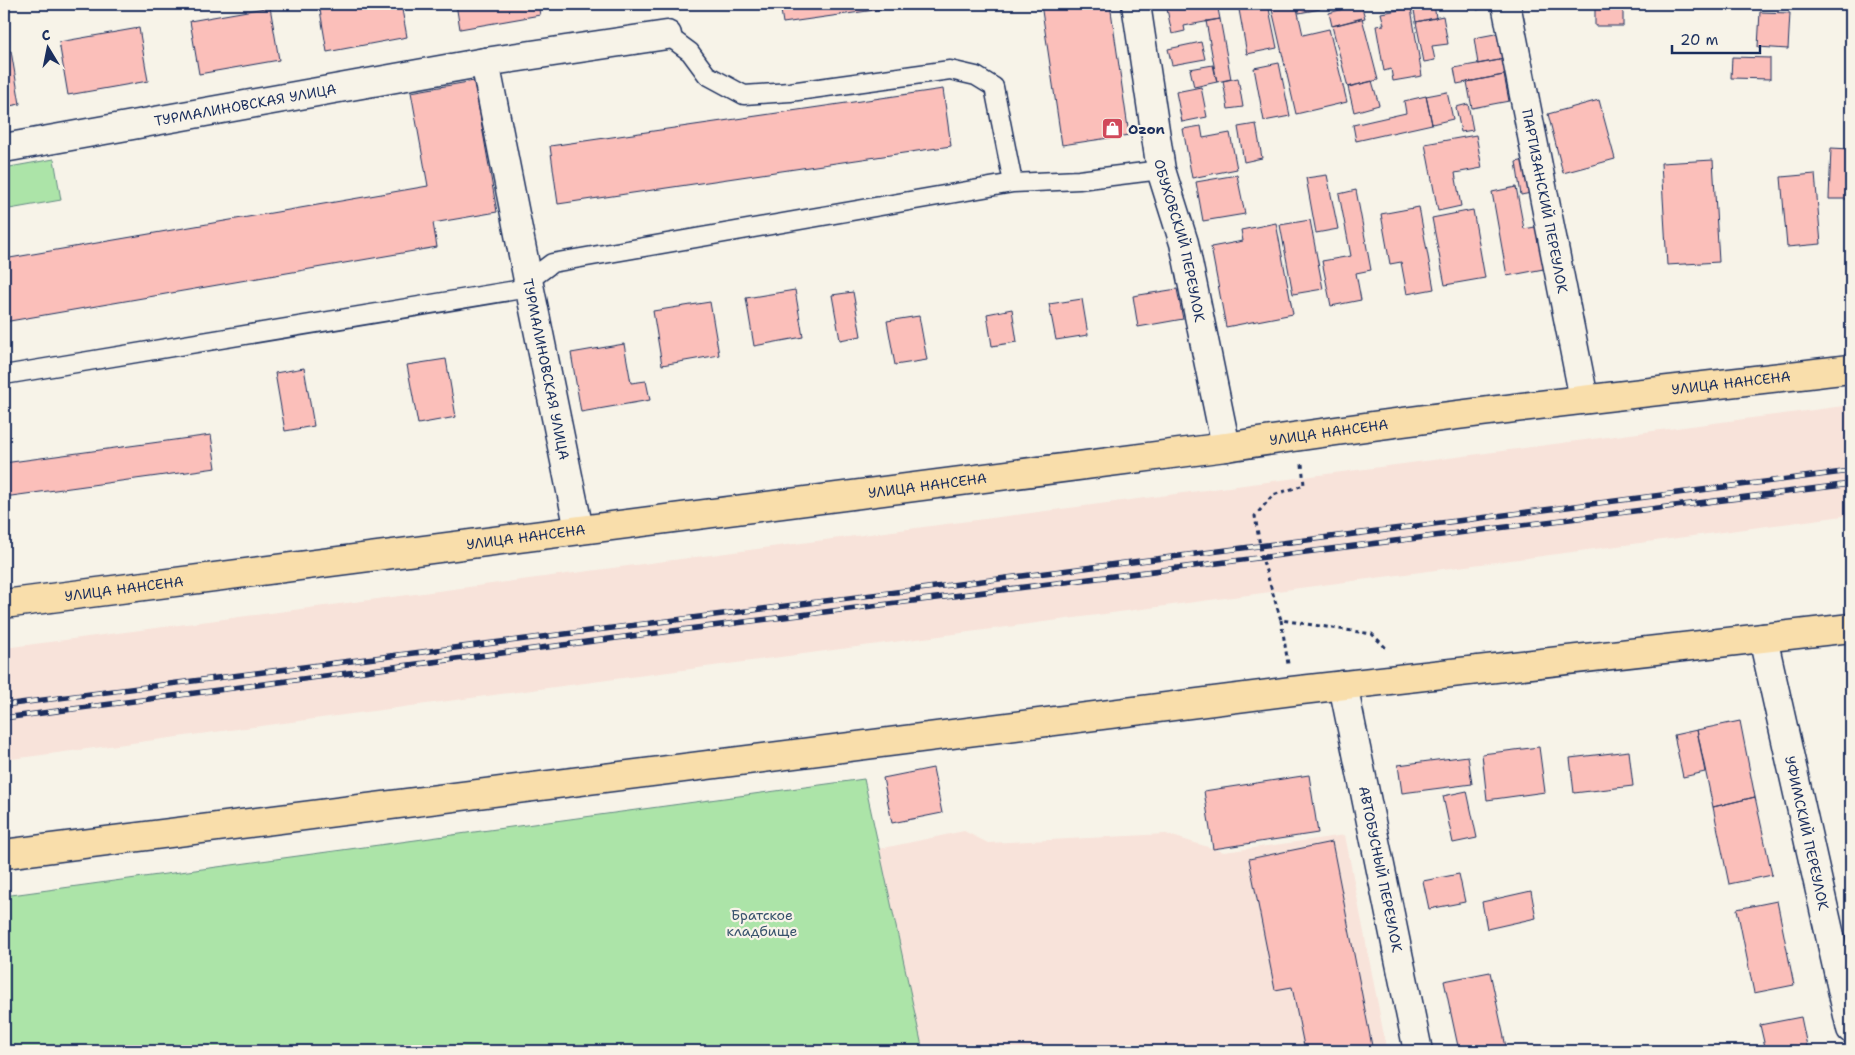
<svg xmlns="http://www.w3.org/2000/svg" width="1855" height="1055" font-family="'Shantell Sans',sans-serif">
<style>
.built{fill:#f8e3da}
.green{fill:#ace4a8;stroke:#648a83}
.building{fill:#fbbfba;stroke:#1b2f5e}
.lines{fill:none;stroke-linecap:round;stroke-linejoin:round}
.lane-casing{stroke:#1b2f5e;stroke-width:21}
.street-casing{stroke:#1b2f5e;stroke-width:31}
.secondary-casing{stroke:#1b2f5e;stroke-width:31}
.primary-casing{stroke:#1b2f5e;stroke-width:31}
.path{stroke:#1b2f5e;stroke-width:3;stroke-dasharray:4 4;stroke-linecap:butt}
.lane{stroke:#f7f3e8;stroke-width:18}
.street{stroke:#f7f3e8;stroke-width:28}
.secondary{stroke:#f7f3e8;stroke-width:28}
.primary{stroke:#f9deab;stroke-width:28}
.rail-casing{stroke:#1b2f5e;stroke-width:5.5}
.rail{stroke:#f7f3e8;stroke-width:4;stroke-dasharray:11;stroke-linecap:butt}
.labels{text-anchor:middle;stroke-width:4.5;stroke-linejoin:round;paint-order:stroke}
.street-label{font-size:14px;fill:#1b2f5e;stroke:#f7f3e8}
.poi-label{font-size:14px;font-weight:bold;fill:#1b2f5e;stroke:#f7f3e8;text-anchor:start}
.park-label{font-size:14px;fill:#38536d;stroke:#f7f3e8}
</style>
<rect width="100%" height="100%" fill="#f7f3e8"/>
<filter id="ink" filterUnits="userSpaceOnUse"><feTurbulence type="fractalNoise" baseFrequency=".02" numOctaves="2"/><feDisplacementMap in="SourceGraphic" scale="10" xChannelSelector="R" yChannelSelector="G"/><feConvolveMatrix kernelMatrix="1 2 1 2 8 2 1 2 1" color-interpolation-filters="sRGB"/></filter>
<g filter="url(#ink)">
<path class="built" d="M 1851,405 L 1851,515 L 4,760 L 4,648 Z
M 964,831 L 988,843 L 1166,834 L 1224,852 L 1345,835 L 1387,1051 L 923,1051 L 879,849 Z"/>
<path class="green" d="M 54,159 L 61,200 L 4,210 L 4,168 Z
M 864,779 L 923,1051 L 4,1051 L 4,896 Z"/>
<path class="building" d="M 319,4 L 401,4 L 407,37 L 327,52 Z
M 456,4 L 538,4 L 540,15 L 460,29 Z
M 780,4 L 917,4 L 783,23 Z
M 1041,4 L 1110,4 L 1129,135 L 1062,145 Z
M 1166,4 L 1217,4 L 1220,19 L 1184,26 L 1185,31 L 1172,34 Z
M 1238,4 L 1268,4 L 1277,48 L 1247,54 Z
M 1274,4 L 1296,4 L 1303,35 L 1329,29 L 1347,102 L 1296,114 L 1271,5 Z
M 1298,4 L 1319,4 L 1320,9 L 1299,13 Z
M 1361,4 L 1365,18 L 1332,26 L 1329,13 Z
M 1413,4 L 1434,4 L 1436,18 L 1416,22 Z
M 1476,4 L 1495,4 L 1495,6 L 1477,10 Z
M 1595,4 L 1623,4 L 1623,26 L 1595,26 Z
M 270,7 L 279,60 L 199,74 L 190,21 Z
M 1411,8 L 1422,76 L 1393,81 L 1391,69 L 1384,71 L 1376,26 L 1384,25 L 1381,13 Z
M 1760,12 L 1790,13 L 1788,49 L 1758,47 Z
M 1443,16 L 1448,44 L 1432,46 L 1435,60 L 1424,62 L 1416,22 Z
M 1362,18 L 1378,80 L 1348,87 L 1332,26 Z
M 1220,19 L 1231,79 L 1217,82 L 1206,21 Z
M 139,28 L 148,81 L 68,95 L 59,42 Z
M 1500,33 L 1505,59 L 1478,64 L 1474,38 Z
M 1201,42 L 1205,59 L 1172,65 L 1168,49 Z
M 11,51 L 20,104 L 4,107 L 4,52 Z
M 1732,57 L 1770,58 L 1770,79 L 1731,78 Z
M 1505,59 L 1508,74 L 1457,84 L 1454,68 Z
M 1279,63 L 1290,116 L 1264,121 L 1254,68 Z
M 1213,65 L 1217,82 L 1194,87 L 1190,69 Z
M 1504,75 L 1509,101 L 1472,108 L 1467,82 Z
M 1238,78 L 1243,107 L 1228,109 L 1223,81 Z
M 474,81 L 497,212 L 433,223 L 437,247 L 4,322 L 4,259 L 428,186 L 411,92 Z
M 1372,81 L 1379,105 L 1354,112 L 1348,87 Z
M 1201,87 L 1207,117 L 1182,122 L 1176,92 Z
M 943,89 L 951,146 L 558,204 L 550,146 Z
M 1447,92 L 1453,119 L 1432,124 L 1426,96 Z
M 1426,96 L 1432,124 L 1356,141 L 1353,125 L 1406,113 L 1404,101 Z
M 1599,100 L 1615,159 L 1563,173 L 1548,114 Z
M 1468,104 L 1473,130 L 1461,132 L 1456,107 Z
M 1256,124 L 1262,158 L 1244,162 L 1238,127 Z
M 1201,126 L 1203,138 L 1230,133 L 1237,169 L 1192,178 L 1183,129 Z
M 1476,135 L 1482,168 L 1455,173 L 1461,206 L 1438,211 L 1425,144 Z
M 1831,148 L 1851,149 L 1851,199 L 1829,199 Z
M 1530,159 L 1536,192 L 1521,195 L 1516,162 Z
M 1713,160 L 1719,262 L 1667,265 L 1661,163 Z
M 1815,174 L 1821,244 L 1787,247 L 1781,177 Z
M 1237,175 L 1245,214 L 1203,221 L 1196,182 Z
M 1327,175 L 1338,229 L 1316,233 L 1306,178 Z
M 1516,187 L 1524,229 L 1546,225 L 1554,267 L 1507,276 L 1492,192 Z
M 1356,190 L 1371,270 L 1356,273 L 1361,300 L 1331,306 L 1322,261 L 1351,256 L 1339,194 Z
M 1419,207 L 1434,289 L 1407,294 L 1401,262 L 1390,264 L 1381,214 Z
M 1473,210 L 1485,278 L 1445,285 L 1432,218 Z
M 1310,220 L 1323,289 L 1293,294 L 1280,225 Z
M 1276,223 L 1293,314 L 1226,327 L 1211,247 L 1243,241 L 1241,230 Z
M 1177,289 L 1183,319 L 1138,327 L 1133,296 Z
M 795,290 L 803,337 L 754,346 L 746,298 Z
M 853,292 L 861,336 L 840,340 L 832,295 Z
M 1082,299 L 1088,335 L 1056,340 L 1049,304 Z
M 710,302 L 719,355 L 662,365 L 653,311 Z
M 1012,309 L 1017,342 L 992,346 L 987,314 Z
M 919,316 L 927,360 L 895,365 L 887,321 Z
M 624,344 L 631,383 L 646,381 L 650,400 L 581,412 L 571,353 Z
M 446,359 L 456,417 L 418,424 L 407,365 Z
M 304,368 L 314,426 L 285,431 L 275,373 Z
M 211,435 L 216,468 L 4,497 L 4,463 Z
M 1740,721 L 1755,797 L 1713,807 L 1697,730 Z
M 1697,730 L 1705,772 L 1683,777 L 1674,735 Z
M 1539,747 L 1545,792 L 1487,800 L 1482,754 Z
M 1629,751 L 1633,786 L 1574,793 L 1570,758 Z
M 1468,756 L 1472,784 L 1402,793 L 1398,765 Z
M 933,768 L 942,813 L 892,823 L 883,778 Z
M 1309,775 L 1318,833 L 1213,849 L 1204,791 Z
M 1467,791 L 1477,838 L 1453,843 L 1443,796 Z
M 1755,797 L 1772,875 L 1729,884 L 1713,807 Z
M 1851,805 L 1851,832 L 1846,806 Z
M 1332,842 L 1373,1051 L 1305,1051 L 1292,987 L 1275,990 L 1249,859 Z
M 1459,874 L 1465,902 L 1429,909 L 1423,881 Z
M 1531,891 L 1536,918 L 1487,929 L 1482,902 Z
M 1777,901 L 1794,985 L 1754,993 L 1737,909 Z
M 1490,972 L 1506,1047 L 1484,1051 L 1459,1051 L 1444,981 Z
M 1801,1017 L 1808,1051 L 1766,1051 L 1760,1025 Z"/>
<g class="lines">
<defs>
<path id="lane" d="M 667,35 L 690,52 L 707,75 L 744,95 L 790,92 L 950,70 L 976,76 L 994,87 L 1013,183 L 1079,180 L 1161,170
M 4,375 L 516,290 L 552,263 L 1013,183"/>
<g id="street">
<path id="s1" d="M 1136,4 L 1161,170 L 1184,243 L 1226,447"/>
<path id="s2" d="M 1506,4 L 1584,399"/>
<path d="M 485,62 L 667,35"/>
<path id="s3" d="M 1763,638 L 1851,1029"/>
</g>
<g id="secondary">
<path id="s4" d="M 4,148 L 485,62 L 528,280 L 579,530"/>
<path id="s5" d="M 1343,685 L 1418,1051"/>
</g>
<g id="primary">
<path id="s6" d="M 4,604 L 1226,447 C 1434,415 1643,393 1851,369"/>
<path d="M 4,854 L 1292,691 L 1851,628"/>
</g>
</defs>
<use href="#lane" class="lane-casing"/>
<use href="#street" class="street-casing"/>
<use href="#secondary" class="secondary-casing"/>
<use href="#primary" class="primary-casing"/>
<path class="path" d="M 1302,464 L 1304,485 L 1273,495 L 1255,516 L 1262,558 L 1281,620 L 1372,634 L 1388,650
M 1281,620 L 1288,664"/>
<use href="#lane" class="lane"/>
<use href="#street" class="street"/>
<use href="#secondary" class="secondary"/>
<use href="#primary" class="primary"/>
<defs>
<path id="rail" d="M 4,705 L 1851,471
M 4,718 L 632,636 L 1851,484"/>
</defs>
<use href="#rail" class="rail-casing"/>
<use href="#rail" class="rail"/>
</g>
</g>
<defs>
<symbol id="shop-square" viewBox="-11 -11 22 22"><rect x="-9" y="-9" width="18" height="18" rx="4" fill="#d1495b" stroke="#f7f3e8"/><path d="M-5-2.5h2.3a2.7 3.5 0 0 1 5.4 0H5L5.5 6h-11ZM-1.5-2.5h3a1.5 2.3 0 0 0-3 0Z" fill="#fff"/></symbol>
</defs>
<g fill-rule="evenodd">
<use href="#shop-square" x="1100" y="116" width="25" height="25"/>
</g>
<g class="labels">
<g class="street-label">
<text dy="5" stroke="none"><textPath href="#s4" startOffset="245">ТУРМАЛИНОВСКАЯ УЛИЦА</textPath></text>
<text dy="5" stroke="none"><textPath href="#s2" startOffset="201">ПАРТИЗАНСКИЙ ПЕРЕУЛОК</textPath></text>
<text dy="5" stroke="none"><textPath href="#s1" startOffset="241">ОБУХОВСКИЙ ПЕРЕУЛОК</textPath></text>
<text dy="5" stroke="none"><textPath href="#s4" startOffset="802">ТУРМАЛИНОВСКАЯ УЛИЦА</textPath></text>
<text dy="5" stroke="none"><textPath href="#s6" startOffset="1741">УЛИЦА НАНСЕНА</textPath></text>
<text dy="5" stroke="none"><textPath href="#s6" startOffset="1336">УЛИЦА НАНСЕНА</textPath></text>
<text dy="5" stroke="none"><textPath href="#s6" startOffset="931">УЛИЦА НАНСЕНА</textPath></text>
<text dy="5" stroke="none"><textPath href="#s6" startOffset="526">УЛИЦА НАНСЕНА</textPath></text>
<text dy="5" stroke="none"><textPath href="#s6" startOffset="121">УЛИЦА НАНСЕНА</textPath></text>
<text dy="5" stroke="none"><textPath href="#s3" startOffset="200">УФИМСКИЙ ПЕРЕУЛОК</textPath></text>
<text dy="5" stroke="none"><textPath href="#s5" startOffset="188">АВТОБУСНЫЙ ПЕРЕУЛОК</textPath></text>
</g>
<g class="poi-label">
<text x="1128" y="134">Ozon</text>
</g>
<g class="park-label">
<text x="762" y="920">Братское<tspan x="762" dy="16">кладбище</tspan></text>
</g>
</g>
<rect width="1855" height="1055" fill="none" stroke="#f7f3e8" stroke-width="20"/>
<rect x="10" y="10" width="1835" height="1035" fill="none" stroke="#1b2f5e" stroke-width="2" filter="url(#ink)"/>
<g transform="translate(48 48) rotate(350)" stroke="#f7f3e8" stroke-width="4" paint-order="stroke">
<path d="M0-4L9 19L0 12L-9 19Z" fill="#1b2f5e"/>
<text y="-8" font-size="14" font-weight="bold" text-anchor="middle" fill="#1b2f5e">С</text>
</g>
<path d="M1672 45v8h88v-8" fill="none" stroke="#1b2f5e" stroke-width="2.5"/>
<text x="1680" y="45" font-size="15" fill="#1b2f5e" stroke="#f7f3e8" stroke-width="4" paint-order="stroke">20 m</text>
</svg>
